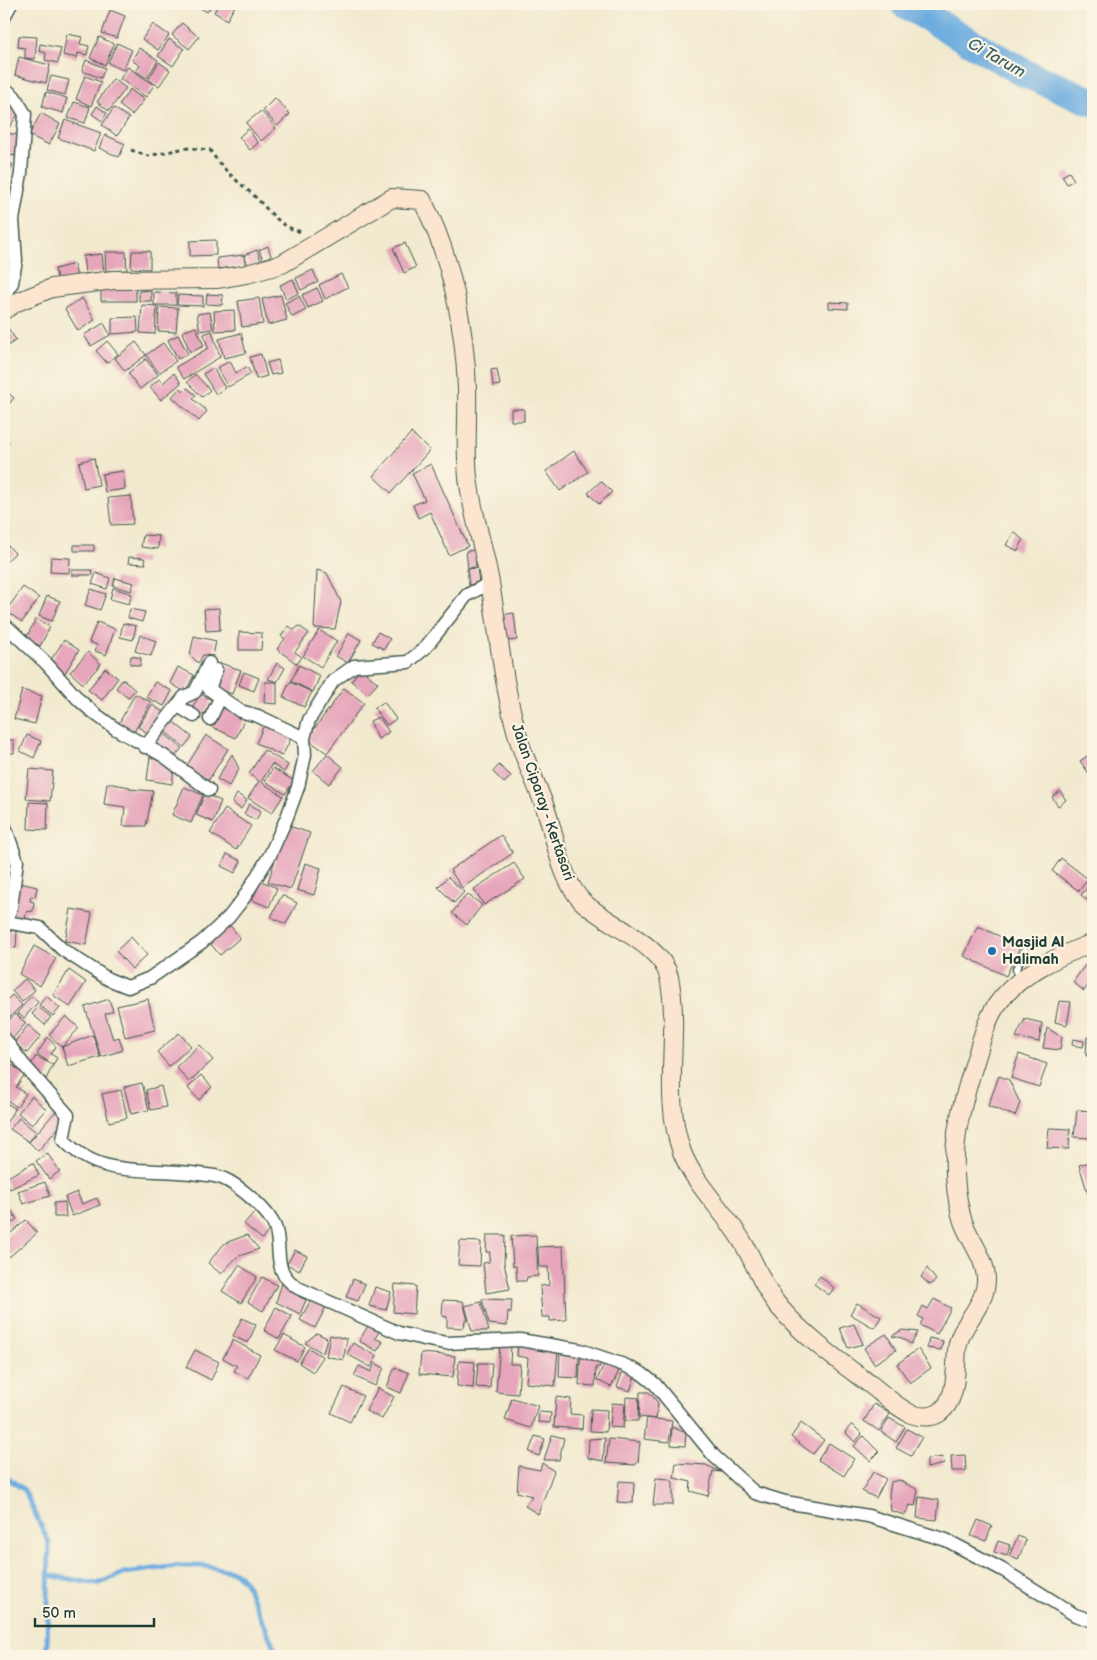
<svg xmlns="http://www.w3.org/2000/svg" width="1097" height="1660" font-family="'Balsamiq Sans',sans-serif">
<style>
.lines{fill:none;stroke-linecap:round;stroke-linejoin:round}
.stream{stroke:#6cacdf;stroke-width:5}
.river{stroke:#6cacdf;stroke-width:29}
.building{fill:#e6a5bb}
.service-casing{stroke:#3f574b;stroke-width:9}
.minor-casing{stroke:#3f574b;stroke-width:15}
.secondary-casing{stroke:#3f574b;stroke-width:20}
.path{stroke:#3f574b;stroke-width:3;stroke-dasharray:4 4;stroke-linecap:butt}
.service{stroke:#fff;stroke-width:6}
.minor{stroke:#fff;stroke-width:12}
.secondary{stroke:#fce5cf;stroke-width:18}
.poi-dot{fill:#1f6fb2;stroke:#fcf5e5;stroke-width:2}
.labels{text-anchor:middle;stroke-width:4.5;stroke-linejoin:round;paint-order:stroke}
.street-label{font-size:15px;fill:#1f3d34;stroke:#fcf5e5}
.poi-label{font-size:15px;font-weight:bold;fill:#1f3d34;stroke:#fcf5e5;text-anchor:start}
.water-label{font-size:16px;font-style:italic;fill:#365e67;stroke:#fcf5e5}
</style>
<rect width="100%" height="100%" fill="#fcf5e5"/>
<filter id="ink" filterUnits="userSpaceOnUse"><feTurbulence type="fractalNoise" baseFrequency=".02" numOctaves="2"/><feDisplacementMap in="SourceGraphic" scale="10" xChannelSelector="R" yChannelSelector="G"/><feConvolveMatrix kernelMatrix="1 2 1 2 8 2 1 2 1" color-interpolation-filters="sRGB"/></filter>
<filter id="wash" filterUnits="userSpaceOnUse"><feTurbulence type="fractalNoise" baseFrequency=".0096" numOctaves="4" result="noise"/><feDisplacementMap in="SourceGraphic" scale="20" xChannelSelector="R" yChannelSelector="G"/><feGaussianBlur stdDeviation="1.12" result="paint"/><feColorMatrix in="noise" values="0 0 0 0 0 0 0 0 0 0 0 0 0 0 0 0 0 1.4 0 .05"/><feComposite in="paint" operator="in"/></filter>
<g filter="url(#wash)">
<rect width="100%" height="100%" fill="#f2eacf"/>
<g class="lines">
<path class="stream" d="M 4,1475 L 24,1490 L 49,1543 L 47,1647 L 44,1656
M 48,1575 L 97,1584 L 124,1573 L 177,1566 L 206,1566 L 235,1572 L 245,1582 L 278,1656"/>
<path class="river" d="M 905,4 L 1024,73 L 1093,102"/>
</g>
<g id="blocks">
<path class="building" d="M 173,4 L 184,4 L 179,10 Z
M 194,4 L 213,4 L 207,12 Z
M 219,4 L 236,4 L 227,20 L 214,12 Z
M 110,10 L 125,16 L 117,38 L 102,33 Z
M 182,23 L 199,37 L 189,49 L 172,35 Z
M 153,24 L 169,35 L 158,50 L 142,39 Z
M 67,34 L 82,37 L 80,44 L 89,46 L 87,55 L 78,53 L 77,58 L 63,55 Z
M 19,36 L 37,37 L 35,59 L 25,58 L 25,48 L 18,47 Z
M 99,37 L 114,44 L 105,65 L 90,58 Z
M 169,39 L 184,49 L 173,66 L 158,56 Z
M 117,43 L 132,50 L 123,70 L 108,63 Z
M 40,44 L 61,48 L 58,63 L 45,60 L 46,53 L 39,51 Z
M 139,48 L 158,60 L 147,78 L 136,71 L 140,66 L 132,60 Z
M 19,57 L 50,65 L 46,83 L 15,75 Z
M 86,60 L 105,68 L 101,78 L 82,71 Z
M 159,62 L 170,70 L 159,86 L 148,80 Z
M 128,67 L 154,85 L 146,97 L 120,79 Z
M 51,76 L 69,80 L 65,95 L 47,90 Z
M 85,76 L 101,82 L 91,106 L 76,99 Z
M 113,79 L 126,88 L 109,111 L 97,102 Z
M 130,89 L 144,100 L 132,115 L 119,105 Z
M 46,92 L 67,98 L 63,113 L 42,107 Z
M 275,98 L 290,114 L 277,126 L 263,110 Z
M 4,100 L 20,111 L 7,131 L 4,129 Z
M 74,102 L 90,107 L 85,123 L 68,118 Z
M 97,106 L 107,113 L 102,121 L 92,114 Z
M 114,108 L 129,118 L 117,136 L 102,125 Z
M 261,111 L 276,128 L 261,141 L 246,123 Z
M 41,113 L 60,124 L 49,145 L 29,135 Z
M 65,120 L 101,133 L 94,151 L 58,138 Z
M 248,129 L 258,143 L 250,150 L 239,137 Z
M 4,133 L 20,135 L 18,156 L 4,155 Z
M 105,135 L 125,144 L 119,157 L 99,148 Z
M 4,158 L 13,165 L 4,179 Z
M 1069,172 L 1074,180 L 1067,184 L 1062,176 Z
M 4,195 L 9,197 L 4,209 Z
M 216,240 L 216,255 L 190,256 L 190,241 Z
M 405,243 L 416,267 L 404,273 L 393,248 Z
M 268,246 L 271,256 L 263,259 L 259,250 Z
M 257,250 L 261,261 L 249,267 L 244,255 Z
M 132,251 L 150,251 L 150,269 L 131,268 Z
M 105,252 L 126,252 L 127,270 L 106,271 Z
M 102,254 L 104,272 L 85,274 L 83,256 Z
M 244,255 L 245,266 L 218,269 L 217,258 Z
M 4,256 L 11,265 L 4,271 Z
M 74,264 L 77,277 L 58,282 L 55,269 Z
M 313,270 L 318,282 L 301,290 L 296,278 Z
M 341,274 L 348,287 L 325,299 L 319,285 Z
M 293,279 L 299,293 L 286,299 L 280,285 Z
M 101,288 L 136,289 L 136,301 L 101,301 Z
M 317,288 L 323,301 L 308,308 L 302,295 Z
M 151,290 L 151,301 L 139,301 L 139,291 Z
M 154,292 L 176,293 L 176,305 L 154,305 Z
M 207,294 L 223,295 L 222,305 L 206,304 Z
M 178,295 L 203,296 L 203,306 L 177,305 Z
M 281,295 L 287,320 L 268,325 L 262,299 Z
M 299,296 L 306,310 L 292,317 L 285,303 Z
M 82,298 L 95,320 L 78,331 L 65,309 Z
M 259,298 L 263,324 L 242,327 L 238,301 Z
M 829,302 L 848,303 L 848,309 L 829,308 Z
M 142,305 L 157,306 L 155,334 L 140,333 Z
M 159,307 L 178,308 L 176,332 L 158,331 Z
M 234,310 L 235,330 L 215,331 L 214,311 Z
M 210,312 L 213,329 L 200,331 L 197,314 Z
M 137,317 L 138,332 L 112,334 L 112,318 Z
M 104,323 L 110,335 L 91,346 L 84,335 Z
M 196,327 L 204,346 L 190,352 L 182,332 Z
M 8,328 L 16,340 L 4,349 L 4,330 Z
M 212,331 L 220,357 L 184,379 L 176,367 L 208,348 L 204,334 Z
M 241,333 L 246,353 L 224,358 L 219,339 Z
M 178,335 L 188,354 L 178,359 L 168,340 Z
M 107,341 L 118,354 L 107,363 L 96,351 Z
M 136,342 L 146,355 L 125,371 L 115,358 Z
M 163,343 L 176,361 L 159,373 L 146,355 Z
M 261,354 L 267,376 L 256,379 L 250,357 Z
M 146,359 L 158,375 L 140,389 L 128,373 Z
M 278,360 L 281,373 L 271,375 L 267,363 Z
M 230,361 L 236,373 L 247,367 L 251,374 L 228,387 L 217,368 Z
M 213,368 L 225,388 L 216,394 L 203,374 Z
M 497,369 L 500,385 L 493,386 L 491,370 Z
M 174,373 L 181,383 L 161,400 L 150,387 L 159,379 L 163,383 Z
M 195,374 L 210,390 L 202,397 L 187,382 Z
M 180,388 L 184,391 L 187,388 L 196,395 L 193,399 L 207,411 L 199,421 L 172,397 Z
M 4,389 L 14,398 L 4,410 Z
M 511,409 L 524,409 L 524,421 L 511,421 Z
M 411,433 L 430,450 L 391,493 L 373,476 Z
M 4,440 L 9,442 L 4,454 Z
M 574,451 L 588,472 L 560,491 L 546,471 Z
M 94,458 L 99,485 L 84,488 L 79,462 Z
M 431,464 L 468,546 L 449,555 L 430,512 L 418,518 L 413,505 L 425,500 L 412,473 Z
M 123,471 L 125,489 L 105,492 L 102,474 Z
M 601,481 L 612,492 L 599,504 L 588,493 Z
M 131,496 L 133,524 L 111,525 L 108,498 Z
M 1014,532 L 1023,540 L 1018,551 L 1006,545 Z
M 143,535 L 159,536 L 158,549 L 141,547 Z
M 4,542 L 15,553 L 6,562 L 4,560 Z
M 74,545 L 94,545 L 94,551 L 74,551 Z
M 475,550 L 476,567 L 468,568 L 466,551 Z
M 51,557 L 70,558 L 69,573 L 50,572 Z
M 129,557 L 144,558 L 146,564 L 128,563 Z
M 477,568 L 479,584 L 469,585 L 467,569 Z
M 72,570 L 92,570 L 93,575 L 72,575 Z
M 317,570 L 327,573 L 341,602 L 335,629 L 314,628 Z
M 96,573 L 110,578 L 107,589 L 92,584 Z
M 115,578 L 134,583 L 131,591 L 113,586 Z
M 23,587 L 39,598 L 22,622 L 6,611 Z
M 113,588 L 132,594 L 129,604 L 110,599 Z
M 91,589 L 106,594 L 100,610 L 85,605 Z
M 4,594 L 9,596 L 4,608 Z
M 47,596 L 60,601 L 52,621 L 39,616 Z
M 219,608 L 220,630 L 206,631 L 204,609 Z
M 130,609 L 145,612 L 142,622 L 128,618 Z
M 514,613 L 517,640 L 505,641 L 502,615 Z
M 36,619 L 50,627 L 40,646 L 26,638 Z
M 97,622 L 115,629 L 106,655 L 95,651 L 97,645 L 89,642 Z
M 123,623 L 136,626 L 133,640 L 120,637 Z
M 289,626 L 294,630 L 299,626 L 309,633 L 295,652 L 302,657 L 297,664 L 277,649 L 285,639 L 281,636 Z
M 319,630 L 337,641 L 321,667 L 303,656 Z
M 239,632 L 262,633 L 261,650 L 239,650 Z
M 378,632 L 390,639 L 384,649 L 372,643 Z
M 349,633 L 361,640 L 348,663 L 336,656 Z
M 140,635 L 156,641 L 151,656 L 135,651 Z
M 194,636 L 216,641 L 213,656 L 203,655 L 198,663 L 190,655 Z
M 64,640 L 79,650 L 65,673 L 49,663 Z
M 88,652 L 101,664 L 83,684 L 70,672 Z
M 131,656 L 141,658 L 140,666 L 130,664 Z
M 220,663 L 241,670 L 232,694 L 212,687 Z
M 277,663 L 285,668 L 277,682 L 268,679 Z
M 299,665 L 320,676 L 313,692 L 291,681 Z
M 178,667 L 194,675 L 185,692 L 170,683 Z
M 105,668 L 118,678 L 102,700 L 88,690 Z
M 361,669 L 378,683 L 368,694 L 351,681 Z
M 244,672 L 259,678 L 254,691 L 239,685 Z
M 123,679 L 135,690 L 128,698 L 116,688 Z
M 155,682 L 172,691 L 164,706 L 146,697 Z
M 265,682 L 277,682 L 277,704 L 264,703 Z
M 290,682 L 312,692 L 304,707 L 283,697 Z
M 344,688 L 364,703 L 327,753 L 307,739 Z
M 22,690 L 42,696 L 35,724 L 14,719 Z
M 135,694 L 151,702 L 134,732 L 119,723 Z
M 200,694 L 212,700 L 204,715 L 192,708 Z
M 384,702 L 396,719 L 387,725 L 374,708 Z
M 152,705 L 165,713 L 151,735 L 138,727 Z
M 218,706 L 245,718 L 236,738 L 210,726 Z
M 379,717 L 389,732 L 378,739 L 370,721 Z
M 171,720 L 192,737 L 184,747 L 163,730 Z
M 265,723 L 292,737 L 282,756 L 256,743 Z
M 161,731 L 182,748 L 172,760 L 151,743 Z
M 27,735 L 41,741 L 34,758 L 20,751 Z
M 206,735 L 228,749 L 208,781 L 186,767 Z
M 5,740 L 14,740 L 14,753 L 5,753 Z
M 264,750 L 288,765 L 284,772 L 272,764 L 261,782 L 283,796 L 272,813 L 248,798 L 259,781 L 249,774 Z
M 1093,752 L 1093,779 L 1080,761 Z
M 232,754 L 239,769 L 229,786 L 217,779 Z
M 327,754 L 343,767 L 329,784 L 313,771 Z
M 150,757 L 174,768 L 172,784 L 147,780 Z
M 499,765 L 511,776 L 504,783 L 493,772 Z
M 273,768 L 294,781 L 285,794 L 265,781 Z
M 29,769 L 53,771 L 50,801 L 26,799 Z
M 107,783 L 130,787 L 129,789 L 153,791 L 146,826 L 123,826 L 125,807 L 104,804 Z
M 184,787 L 203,795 L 191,823 L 172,815 Z
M 1060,791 L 1066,800 L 1058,806 L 1052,797 Z
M 205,794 L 221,801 L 213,822 L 196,815 Z
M 237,794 L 247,800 L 241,809 L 232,803 Z
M 29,802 L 48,803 L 47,830 L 28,829 Z
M 249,804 L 261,811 L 256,820 L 244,814 Z
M 225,809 L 251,826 L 236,850 L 210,833 Z
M 286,825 L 310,833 L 291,889 L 268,882 Z
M 501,835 L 513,853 L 462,888 L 450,870 Z
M 4,850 L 11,854 L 7,862 L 4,860 Z
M 227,854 L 241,861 L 235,873 L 221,866 Z
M 1061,858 L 1088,879 L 1079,891 L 1052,871 Z
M 305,863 L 321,868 L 314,895 L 297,890 Z
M 514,863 L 525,879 L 484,905 L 474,889 Z
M 4,876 L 12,877 L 10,891 L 4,890 Z
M 448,877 L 464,892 L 454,903 L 438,887 Z
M 261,881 L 277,888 L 269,907 L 252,900 Z
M 20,883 L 37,887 L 35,897 L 31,896 L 30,901 L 34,902 L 33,911 L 26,912 L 25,923 L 13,917 Z
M 1090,885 L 1093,888 L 1093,905 L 1081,895 Z
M 467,894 L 482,905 L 467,925 L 452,913 Z
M 282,895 L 297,903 L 286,924 L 271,917 Z
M 71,909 L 92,913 L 86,945 L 65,941 Z
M 229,924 L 240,938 L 220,955 L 209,942 Z
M 978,926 L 1020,946 L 1006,976 L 964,956 Z
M 4,930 L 17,931 L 16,948 L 4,947 Z
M 131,937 L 147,955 L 132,969 L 116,951 Z
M 34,946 L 56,958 L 40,986 L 19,974 Z
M 1086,964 L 1093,969 L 1093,978 L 1084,991 L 1073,982 Z
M 69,970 L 86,982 L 70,1007 L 53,995 Z
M 25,979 L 35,990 L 22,1002 L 12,991 Z
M 12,995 L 22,1005 L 4,1023 L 4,1003 Z
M 31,996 L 38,1002 L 24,1018 L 17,1013 Z
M 46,996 L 60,1008 L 53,1016 L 39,1005 Z
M 109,999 L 113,1011 L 105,1014 L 113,1039 L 119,1037 L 123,1050 L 101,1057 L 85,1007 Z
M 148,999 L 155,1030 L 125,1037 L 117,1006 Z
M 1059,1001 L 1071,1002 L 1067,1025 L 1055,1022 Z
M 38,1007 L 51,1017 L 45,1025 L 32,1014 Z
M 15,1014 L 26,1023 L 12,1039 L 4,1031 L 4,1027 Z
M 66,1016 L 79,1028 L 62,1047 L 49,1035 Z
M 1025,1019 L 1042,1023 L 1039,1042 L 1016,1037 Z
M 28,1025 L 41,1036 L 27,1053 L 14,1043 Z
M 1047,1028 L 1062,1037 L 1060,1050 L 1043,1048 Z
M 179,1033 L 191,1046 L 169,1066 L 157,1052 Z
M 93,1035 L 100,1057 L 68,1066 L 62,1047 Z
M 48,1037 L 56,1047 L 51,1054 L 57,1058 L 53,1065 L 37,1054 Z
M 1087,1037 L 1093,1037 L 1093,1056 L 1086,1056 Z
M 1073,1039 L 1084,1041 L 1083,1047 L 1072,1045 Z
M 199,1045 L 213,1060 L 189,1082 L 176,1067 Z
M 4,1049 L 13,1054 L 4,1071 Z
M 1019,1054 L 1047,1064 L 1039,1087 L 1011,1078 Z
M 36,1056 L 53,1065 L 46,1079 L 29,1068 Z
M 12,1065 L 25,1074 L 16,1087 L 26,1094 L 17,1107 L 4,1098 L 4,1078 Z
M 201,1075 L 212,1087 L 199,1100 L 188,1088 Z
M 999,1076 L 1009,1080 L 1020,1103 L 1015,1116 L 988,1106 Z
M 142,1083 L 149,1110 L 131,1114 L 124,1087 Z
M 161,1086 L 166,1107 L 151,1110 L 146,1090 Z
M 121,1090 L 127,1118 L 109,1122 L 102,1094 Z
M 32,1096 L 46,1109 L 32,1125 L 18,1113 Z
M 4,1102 L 15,1108 L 4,1127 Z
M 1077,1110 L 1093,1111 L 1090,1138 L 1074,1137 Z
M 56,1111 L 66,1119 L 38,1151 L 29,1142 Z
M 19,1118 L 36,1132 L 29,1142 L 10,1129 Z
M 1049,1128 L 1070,1129 L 1069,1149 L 1047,1148 Z
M 47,1153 L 60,1171 L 49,1179 L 36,1161 Z
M 1093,1161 L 1093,1195 L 1089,1197 L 1079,1165 Z
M 33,1163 L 39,1175 L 10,1189 L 4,1179 Z
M 45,1182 L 50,1196 L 23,1204 L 18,1191 Z
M 77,1192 L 82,1204 L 97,1198 L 100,1205 L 72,1216 L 65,1197 Z
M 65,1202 L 66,1217 L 54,1217 L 54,1203 Z
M 9,1207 L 17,1219 L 4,1229 L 4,1211 Z
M 255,1211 L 273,1226 L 262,1239 L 244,1224 Z
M 26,1220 L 37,1233 L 9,1257 L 4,1251 L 4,1239 Z
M 247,1235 L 259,1249 L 237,1257 L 221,1274 L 208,1263 L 225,1243 Z
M 487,1235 L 505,1235 L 504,1263 L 510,1289 L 486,1293 L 483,1263 L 489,1262 L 490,1252 L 486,1252 Z
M 536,1235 L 538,1276 L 527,1277 L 526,1281 L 517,1281 L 516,1266 L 513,1266 L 511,1236 Z
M 460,1241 L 481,1242 L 480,1266 L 458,1265 Z
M 563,1246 L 566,1320 L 550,1321 L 550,1317 L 542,1317 L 540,1286 L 549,1285 L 548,1267 L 539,1267 L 538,1247 Z
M 295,1250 L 307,1256 L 299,1271 L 287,1264 Z
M 239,1265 L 257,1277 L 241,1303 L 222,1291 Z
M 927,1268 L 936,1280 L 930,1285 L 921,1277 Z
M 820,1276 L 834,1288 L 829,1295 L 814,1284 Z
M 262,1277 L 277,1285 L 263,1311 L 248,1302 Z
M 353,1279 L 365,1284 L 358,1301 L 346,1297 Z
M 282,1283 L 300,1292 L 298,1296 L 306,1300 L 300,1314 L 276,1302 Z
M 395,1284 L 416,1286 L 414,1314 L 393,1312 Z
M 375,1287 L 391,1292 L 386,1310 L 369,1306 Z
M 312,1298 L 327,1305 L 315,1328 L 300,1320 Z
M 482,1299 L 512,1300 L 511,1313 L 508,1311 L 507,1326 L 489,1324 Z
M 934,1299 L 951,1308 L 937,1334 L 920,1325 L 923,1319 L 918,1316 L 923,1306 L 928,1309 Z
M 443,1300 L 463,1301 L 468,1321 L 465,1320 L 464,1328 L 447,1327 L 447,1317 L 442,1316 Z
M 481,1302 L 489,1331 L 472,1331 L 465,1306 Z
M 857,1303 L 881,1317 L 874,1328 L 850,1314 Z
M 276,1307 L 292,1316 L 279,1339 L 264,1330 Z
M 242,1318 L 256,1325 L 248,1343 L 233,1336 Z
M 854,1324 L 863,1344 L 848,1348 L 840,1328 Z
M 368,1326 L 379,1332 L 375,1338 L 383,1342 L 377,1351 L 359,1341 Z
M 902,1330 L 918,1332 L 911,1344 L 902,1338 L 892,1336 Z
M 317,1333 L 327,1338 L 323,1353 L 305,1343 Z
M 886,1334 L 896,1350 L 874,1364 L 864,1348 Z
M 284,1335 L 305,1347 L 297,1361 L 275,1350 Z
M 330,1335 L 347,1339 L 343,1360 L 326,1356 Z
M 929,1338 L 943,1341 L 941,1350 L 927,1348 Z
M 233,1340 L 260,1355 L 248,1378 L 234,1371 L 237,1366 L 223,1358 Z
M 353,1343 L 377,1356 L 371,1367 L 347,1354 Z
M 518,1343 L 558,1350 L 555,1386 L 526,1383 L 528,1358 L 517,1356 Z
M 500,1344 L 511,1345 L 510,1364 L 520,1364 L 518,1394 L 496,1392 Z
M 309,1348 L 323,1357 L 313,1372 L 299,1363 Z
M 918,1349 L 931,1368 L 910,1383 L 897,1364 Z
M 195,1350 L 219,1362 L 211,1380 L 186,1367 Z
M 581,1351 L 601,1352 L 600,1367 L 596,1367 L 595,1386 L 579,1385 Z
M 560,1352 L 579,1353 L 578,1378 L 559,1377 Z
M 421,1353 L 455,1356 L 453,1377 L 419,1374 Z
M 609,1353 L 624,1361 L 611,1387 L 597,1380 Z
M 459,1361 L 475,1362 L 473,1388 L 457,1386 Z
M 375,1363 L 384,1368 L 375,1386 L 354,1376 L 359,1366 L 371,1372 Z
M 478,1363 L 492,1363 L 490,1388 L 476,1387 Z
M 625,1365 L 637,1369 L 630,1391 L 617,1387 Z
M 395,1367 L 409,1373 L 401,1393 L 387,1387 Z
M 344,1387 L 363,1396 L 350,1422 L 331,1413 Z
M 378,1388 L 394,1397 L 382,1419 L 366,1411 Z
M 640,1392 L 649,1392 L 658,1403 L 656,1419 L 639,1417 Z
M 556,1397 L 571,1399 L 570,1414 L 583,1415 L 582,1429 L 554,1427 Z
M 626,1397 L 639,1398 L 638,1421 L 625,1421 Z
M 512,1398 L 538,1406 L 531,1428 L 505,1420 Z
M 612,1403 L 625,1404 L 623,1428 L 610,1427 Z
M 874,1404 L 890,1414 L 879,1431 L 864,1421 Z
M 591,1409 L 607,1410 L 606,1432 L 590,1431 Z
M 539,1412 L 551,1413 L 550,1423 L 538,1422 Z
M 647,1418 L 672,1421 L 669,1442 L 644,1439 Z
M 889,1418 L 905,1427 L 896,1442 L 881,1432 Z
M 801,1423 L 824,1440 L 813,1454 L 791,1437 Z
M 852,1424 L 862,1434 L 855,1442 L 845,1432 Z
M 672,1427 L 686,1433 L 685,1446 L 671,1445 Z
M 907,1429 L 922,1437 L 911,1456 L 896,1448 Z
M 552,1435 L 564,1438 L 559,1460 L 544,1460 Z
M 535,1436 L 545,1439 L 539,1456 L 529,1452 Z
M 863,1436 L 879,1452 L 870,1461 L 854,1446 Z
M 605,1438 L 603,1461 L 588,1458 L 589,1439 Z
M 609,1439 L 640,1442 L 638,1462 L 635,1465 L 606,1463 Z
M 829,1443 L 854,1459 L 844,1476 L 818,1460 Z
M 965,1455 L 966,1471 L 952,1471 L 951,1456 Z
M 943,1457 L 944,1464 L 927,1468 L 927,1459 Z
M 542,1463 L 554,1471 L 538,1514 L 525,1506 L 532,1496 L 517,1492 L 519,1466 L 540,1470 Z
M 676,1463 L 706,1465 L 721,1472 L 713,1471 L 708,1496 L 690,1491 L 691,1482 L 674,1478 Z
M 873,1472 L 886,1479 L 876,1498 L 862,1491 Z
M 656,1478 L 669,1479 L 673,1482 L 673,1505 L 653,1505 Z
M 899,1480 L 918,1490 L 915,1506 L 910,1505 L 905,1515 L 891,1511 L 889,1495 L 891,1482 Z
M 619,1481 L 634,1482 L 633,1503 L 617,1502 Z
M 919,1497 L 939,1500 L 937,1520 L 917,1518 Z
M 978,1520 L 992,1526 L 986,1541 L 971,1536 Z
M 1018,1536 L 1026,1540 L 1018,1560 L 1009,1556 Z
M 998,1541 L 1010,1545 L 1007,1556 L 994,1552 Z"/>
</g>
</g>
<g filter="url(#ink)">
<use href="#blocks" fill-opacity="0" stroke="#3f574b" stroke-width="1"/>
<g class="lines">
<defs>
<path id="service" d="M 1018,980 L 1016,969 L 1025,950"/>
<path id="minor" d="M 4,17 L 11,4
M 4,88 L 14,96 L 25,114 L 21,173 L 13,220 L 16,260 L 12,283 L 4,295
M 4,624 L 46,663 L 79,700 L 94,713 L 116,729 L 164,756 L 209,790
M 216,670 L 209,689 L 240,711 L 258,716 L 304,738
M 178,706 L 194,716
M 210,719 L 220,698
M 145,747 L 184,697 L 195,692 L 209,663
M 4,824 L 17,861 L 11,908 L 4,929
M 6,922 L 40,928 L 63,950 L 108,979 L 128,987 L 150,978 L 202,942 L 229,917 L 243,899 L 270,855 L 287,817 L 298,787 L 305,755 L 304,738 L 309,720 L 333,681 L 354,666 L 408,662 L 425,648 L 467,595 L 490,583
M 4,1038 L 23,1064 L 68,1115 L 63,1139 C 101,1181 149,1166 199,1174 C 206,1175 215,1175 222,1178 C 239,1185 271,1212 276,1230 C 282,1255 272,1271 298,1288 L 399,1333 L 424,1339 L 446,1343 L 520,1340 L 580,1350 L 624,1365 L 641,1373 L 655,1384 L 714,1456 L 755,1493 L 785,1502 L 868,1516 L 946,1540 L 1003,1570 L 1075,1615 L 1093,1621"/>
<path id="secondary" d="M 4,310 L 17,302 L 52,288 L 113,280 L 218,279 L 247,274 L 282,264 L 392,198 L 422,200 C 451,254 465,328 467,389 C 468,419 465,448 468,477 C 472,513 484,548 490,583 C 499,635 503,686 518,737 C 525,762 538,786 546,810 C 556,839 560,878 582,901 C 605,924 662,944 669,977 C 681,1034 661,1095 682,1152 C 694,1184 725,1212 742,1241 C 756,1264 763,1289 781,1309 C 807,1339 839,1361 871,1385 C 883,1394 896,1407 911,1414 C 919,1417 931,1418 939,1413 C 958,1400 955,1369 957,1349 C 960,1323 987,1306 986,1278 C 985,1255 966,1237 961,1215 C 946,1155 960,1108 978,1052 C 982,1037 987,1019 996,1006 C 1018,974 1058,956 1093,943"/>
</defs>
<use href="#service" class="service-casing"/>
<use href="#minor" class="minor-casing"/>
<use href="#secondary" class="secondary-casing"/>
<path class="path" d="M 131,150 L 148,156 L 186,148 L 210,150 C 221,168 235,179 251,193 C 267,207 280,229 303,232"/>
<use href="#service" class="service"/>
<use href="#minor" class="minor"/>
<use href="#secondary" class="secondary"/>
</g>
</g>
<circle class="poi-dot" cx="992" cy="951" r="5"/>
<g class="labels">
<g class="street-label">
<text transform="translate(543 802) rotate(71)" y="5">Jalan Ciparay - Kertasari</text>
</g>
<g class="poi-label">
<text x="1002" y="947">Masjid Al<tspan x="1002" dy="17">Halimah</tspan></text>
</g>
<g class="water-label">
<text transform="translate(997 57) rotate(30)" y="6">Ci Tarum</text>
</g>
</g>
<rect width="1097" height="1660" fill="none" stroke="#fcf5e5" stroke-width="20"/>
<path d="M35 1618v8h119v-8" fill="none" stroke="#1f3d34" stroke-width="2.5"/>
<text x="42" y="1618" font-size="15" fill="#1f3d34" stroke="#fcf5e5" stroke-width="4" paint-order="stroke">50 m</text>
</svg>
